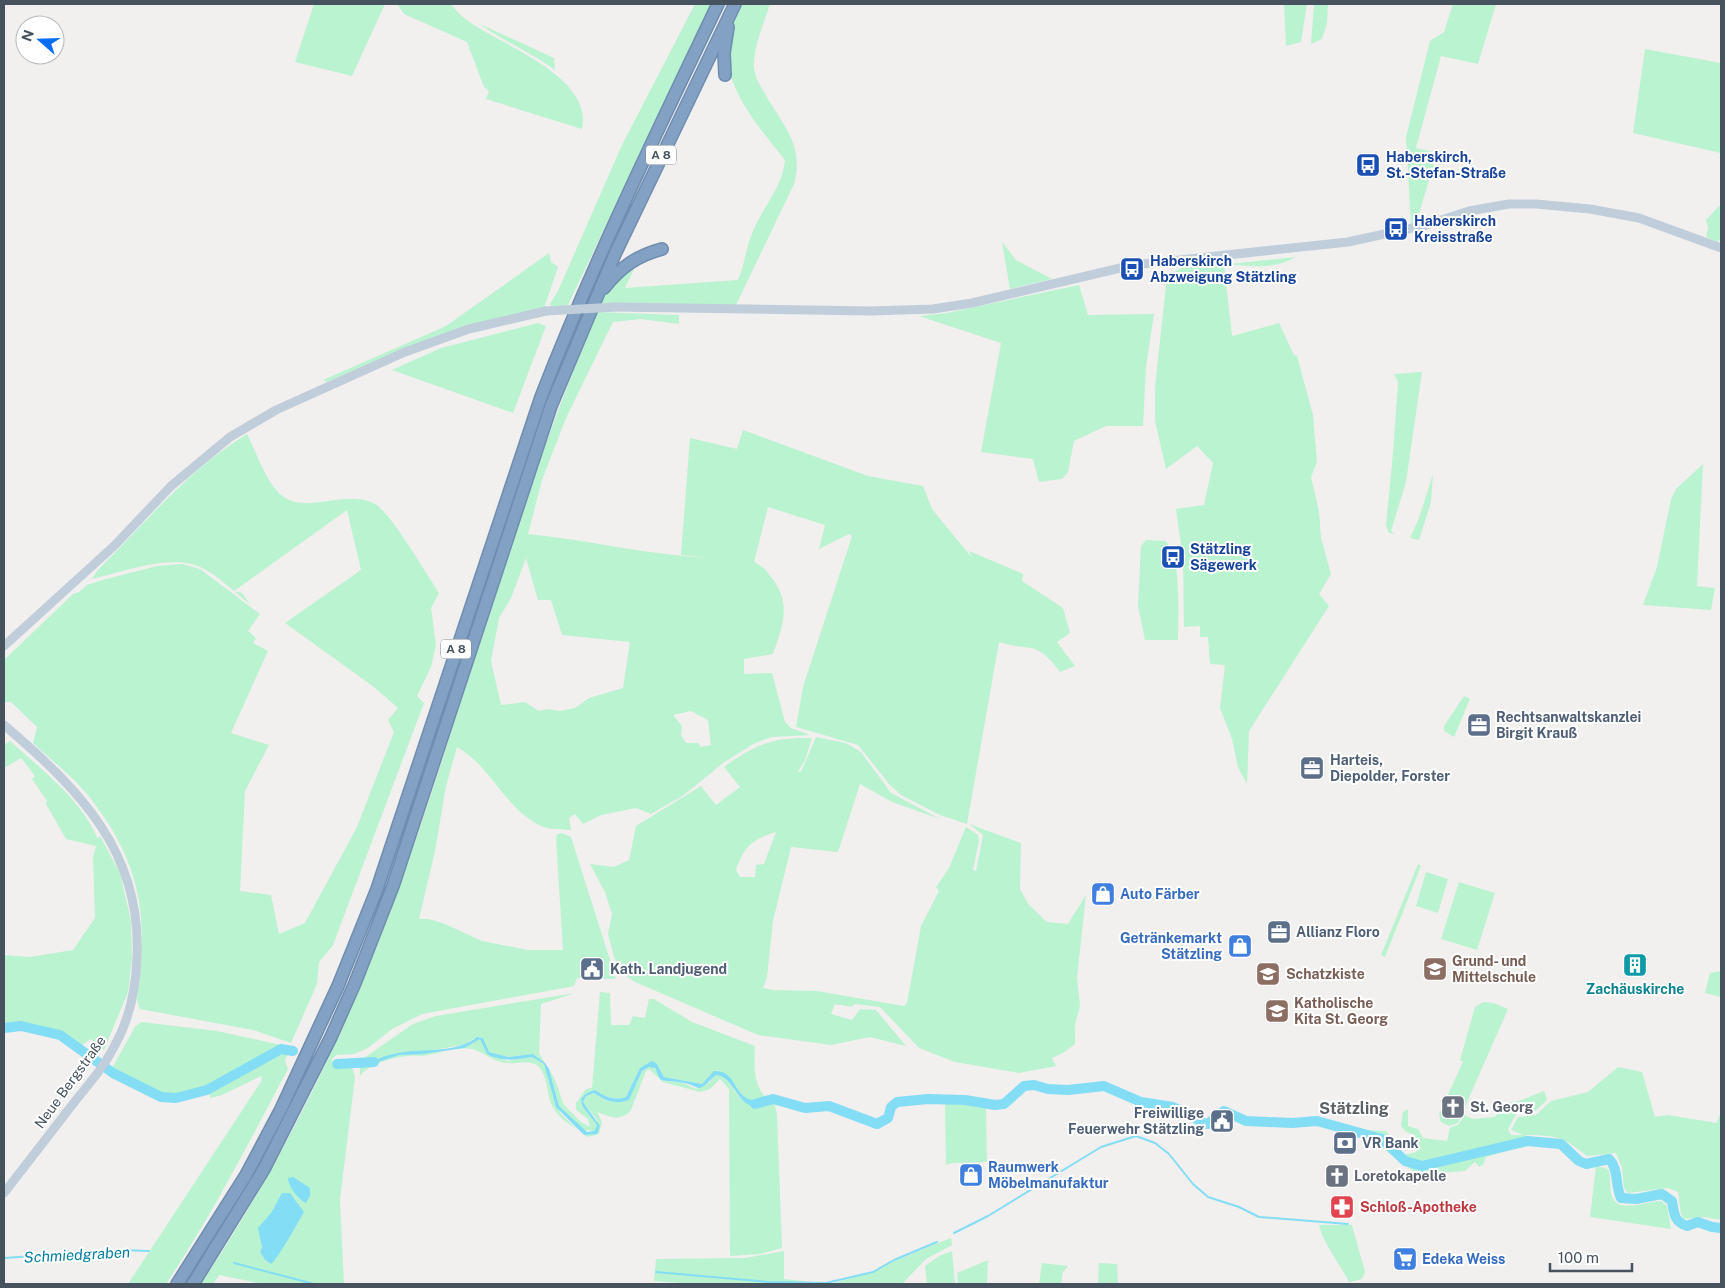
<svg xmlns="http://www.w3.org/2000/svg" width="1725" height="1288" font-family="'Public Sans',sans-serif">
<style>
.green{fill:#baf3d0;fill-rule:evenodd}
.water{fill:#83ddf4}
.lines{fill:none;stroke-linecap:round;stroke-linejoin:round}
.stream{stroke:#83ddf4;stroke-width:2}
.river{stroke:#83ddf4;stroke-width:10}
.motorway-casing{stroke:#6e8daf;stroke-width:14}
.secondary{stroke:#c0cdda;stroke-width:9}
.motorway{stroke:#83a2c3;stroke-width:11}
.secondary-bridge{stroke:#c0cdda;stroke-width:9}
.labels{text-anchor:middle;stroke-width:4;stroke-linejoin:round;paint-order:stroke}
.shield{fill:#fff;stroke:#7e878f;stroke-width:1}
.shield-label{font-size:12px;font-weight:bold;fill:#46535f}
.transit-label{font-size:14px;font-weight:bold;fill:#164399;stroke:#fff;text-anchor:start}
.service-label{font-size:14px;font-weight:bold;fill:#4e5e75;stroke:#fff;text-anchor:start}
.shop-label{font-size:14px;font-weight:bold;fill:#366cbe;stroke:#fff;text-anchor:start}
.education-label{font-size:14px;font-weight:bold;fill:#785e54;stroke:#fff;text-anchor:start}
.culture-label{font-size:14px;font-weight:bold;fill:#0d838f;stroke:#fff}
.street-label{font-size:14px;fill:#46535f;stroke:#fff}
.worship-label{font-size:14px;font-weight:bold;fill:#5b616d;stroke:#fff;text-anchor:start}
.health-label{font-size:14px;font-weight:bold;fill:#be3a42;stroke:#fff;text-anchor:start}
.water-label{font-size:15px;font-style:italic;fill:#037e9f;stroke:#fff}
.quarter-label{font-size:16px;font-weight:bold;fill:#5b6065;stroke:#fff}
</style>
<rect width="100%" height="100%" fill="#f2efef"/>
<path class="green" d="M 314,4 L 385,4 L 352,76 L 295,62 Z
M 397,4 L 451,4 C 455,9 459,14 464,18 C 497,44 594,75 582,129 L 486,99 L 489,91 L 484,87 L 467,42 L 404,14 Z
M 695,4 L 711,4 L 568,305 L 552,307 L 550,304 L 558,291 L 622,145 Z
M 742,4 L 770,4 C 764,24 753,47 754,68 C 755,77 759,84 764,92 C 782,125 805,144 794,184 L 736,305 L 601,303 L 607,291 L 638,261 L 625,288 L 738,280 C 745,264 746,247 753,231 C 763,206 783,187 785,160 C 758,126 719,83 728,36 C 730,25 737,14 742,4 Z
M 1284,4 L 1307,4 L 1301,42 L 1286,46 Z
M 1314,4 L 1328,4 L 1327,23 L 1322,39 L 1311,44 Z
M 1453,4 L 1496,4 L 1478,64 L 1441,56 L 1416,148 L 1437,153 L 1416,224 L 1411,225 L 1406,137 L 1430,41 L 1444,32 Z
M 480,24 L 554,58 L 555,70 C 531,52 504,42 480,24 Z
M 1645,49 L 1721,63 L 1721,153 L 1633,133 Z
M 1719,206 L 1721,206 L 1721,239 L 1717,242 L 1706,237 L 1708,228 L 1706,220 Z
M 1002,242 L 1016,260 L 1052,279 L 1010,289 Z
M 549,253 L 551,262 L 558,267 L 544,308 L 391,354 L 327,382 L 323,380 L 446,326 Z
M 1296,257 C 1275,269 1253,267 1229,264 Z
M 1224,265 L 1232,336 L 1279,323 L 1294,355 L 1297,356 L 1313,415 L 1317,462 L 1311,477 L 1319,511 L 1321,538 L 1331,574 L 1319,594 L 1329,606 L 1249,731 L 1247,784 L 1238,767 L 1232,739 L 1220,708 L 1225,665 L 1210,664 L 1208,637 L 1200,637 L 1200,626 L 1184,627 L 1183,559 L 1176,509 L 1204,505 L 1213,463 L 1197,446 L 1166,469 L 1155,421 L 1155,387 L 1167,276 L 1181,268 Z
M 1079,285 L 1088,315 L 1154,314 L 1146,367 L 1143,426 L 1106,426 L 1074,441 L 1068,472 L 1062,479 L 1039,482 L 1033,459 L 981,452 L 1001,343 L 919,316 L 947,313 Z
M 596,312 L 679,315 L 679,324 L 641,319 L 613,322 L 566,418 L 542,480 L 528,534 C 589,540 648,555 709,558 L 681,555 L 690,438 L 737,449 L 743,430 L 868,476 L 923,486 L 932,509 L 972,558 L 969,551 L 1023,574 L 1022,581 L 1063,608 L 1070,633 L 1057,642 L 1075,666 L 1060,672 C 1036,639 1031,652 999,642 L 967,824 L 940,815 L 901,795 L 889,784 L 858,745 L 796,727 L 803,687 L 852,536 L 849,534 L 819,549 L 825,525 L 768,507 L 754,562 C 762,566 766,570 771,577 C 792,603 783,625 773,654 L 744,659 L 744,674 L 772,673 L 785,722 L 791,728 L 810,735 L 772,737 L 755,743 L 723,763 L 684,795 L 651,814 L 636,808 L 601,815 L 583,824 L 575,814 L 569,818 L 571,830 C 562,829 549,830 541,826 C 505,809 491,766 457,747 L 446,786 L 435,851 L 419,919 L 429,919 L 445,924 L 482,941 L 528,950 L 563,950 L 556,839 L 557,834 L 562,833 L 571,837 L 616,979 L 577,978 L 574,986 L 422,1014 L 392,1029 L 368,1048 L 354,1054 L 336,1055 L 332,1059 L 333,1065 L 352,1067 L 355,1077 L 340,1200 L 344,1284 L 263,1284 L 219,1275 L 213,1284 L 201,1284 C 259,1197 310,1103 352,1006 C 417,857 460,699 510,546 C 536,467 566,390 596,312 ZM 526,558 L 538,600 L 551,600 L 562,635 L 630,642 L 623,688 L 589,698 L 575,708 L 560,711 L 547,709 L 539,711 L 525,702 L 501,705 L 491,661 L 499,618 L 511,598 ZM 691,711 L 708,720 L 711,745 L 701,747 L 698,743 L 686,743 L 681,735 L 682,726 L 673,715 ZM 294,1198 L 303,1212 L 271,1264 L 265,1260 L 260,1252 L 274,1206 Z
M 538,323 L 546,326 L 513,413 L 392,370 L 441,348 Z
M 1422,372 L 1406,482 L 1391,531 L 1394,534 L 1389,533 L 1386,525 L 1393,453 L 1398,382 L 1394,374 Z
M 247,434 C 256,452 264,476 277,491 C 301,519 344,487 375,504 C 391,513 427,575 439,593 L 431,608 L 436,645 L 431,667 L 417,696 L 424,703 L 333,945 L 319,962 L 317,984 L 291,1043 L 253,1030 L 140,1009 L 137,1000 C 149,919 142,865 91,799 C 75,778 52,761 33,743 L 37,727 L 11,702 L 4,702 L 4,660 L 73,594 L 79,592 L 87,585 L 106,579 L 157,566 L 182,564 L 200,569 L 260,614 L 248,631 L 256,638 L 253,643 L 268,651 L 231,733 L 269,745 L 245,791 L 240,891 L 271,895 L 279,934 L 305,923 L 357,827 L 394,732 L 388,720 L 398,708 L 374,687 L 285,623 L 361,570 L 347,510 L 234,591 L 242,593 L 250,604 C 235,593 220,577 204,569 C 173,552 124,572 92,579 L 97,571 C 145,523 188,470 247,434 Z
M 1703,464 L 1697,586 L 1715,588 L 1711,610 L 1643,605 L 1657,567 L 1671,499 L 1676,489 Z
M 1433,474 L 1431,502 L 1419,540 L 1410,538 L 1419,518 Z
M 1146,540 L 1165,541 C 1182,553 1178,619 1178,640 L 1145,640 L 1138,606 L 1141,546 Z
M 1464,696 L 1470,699 L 1454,737 L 1444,731 L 1444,726 Z
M 816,737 L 846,743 L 861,752 L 891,793 L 940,819 L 892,802 L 860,784 L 838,852 L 791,847 L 773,921 L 767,977 L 763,988 L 773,990 L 817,991 L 904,1006 L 907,1003 L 921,926 L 939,891 L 936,887 L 949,868 L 966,827 L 978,835 L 979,841 L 973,870 L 976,871 L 983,835 L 969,824 L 1021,843 L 1020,889 L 1029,905 L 1047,922 L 1068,924 L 1086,895 L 1077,978 L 1080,1006 L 1075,1025 L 1075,1044 L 1063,1053 L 1052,1058 L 1056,1066 L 1019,1073 L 955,1062 L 919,1048 L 880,1007 L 854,1004 L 852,1007 L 835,1004 L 831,1014 L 852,1020 L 860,1009 L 876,1010 L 906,1046 L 870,1037 L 831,1045 L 758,1035 L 635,982 L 622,973 L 614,957 L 608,934 L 612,914 L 605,892 L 590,864 L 614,867 L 629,860 L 636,826 L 701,786 L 716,805 L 740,787 L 724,767 C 756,744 773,737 812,738 L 805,760 L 798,772 L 801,772 ZM 776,832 L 764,864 L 756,865 L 755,877 L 740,877 L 736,870 C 744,846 753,839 776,832 Z
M 10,741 C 43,771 80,798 98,839 L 100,836 L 120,873 L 131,921 L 132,958 L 128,992 L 104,1050 L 90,1039 L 81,1046 C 58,1029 32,1022 4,1025 L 4,955 L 30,957 L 73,950 L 95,918 L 93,857 L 96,846 L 66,839 L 46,804 L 47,801 L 32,779 L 35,776 L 21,758 L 4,768 L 4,745 Z
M 1418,864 L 1421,866 L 1385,957 L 1381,955 Z
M 1426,872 L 1448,879 L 1438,913 L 1416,906 Z
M 1459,882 L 1495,893 L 1477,950 L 1441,939 Z
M 1721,971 L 1721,997 L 1705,993 L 1710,973 Z
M 600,992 L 610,993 L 611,1025 L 629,1025 L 633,1016 L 645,1018 L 649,999 L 654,999 L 692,1022 L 755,1046 C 754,1067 753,1085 768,1100 C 733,1107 743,1079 717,1070 L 702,1084 L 664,1077 L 657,1064 L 640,1068 L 626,1097 C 614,1101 606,1097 595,1090 L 583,1096 L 581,1102 L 597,1126 L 594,1131 L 583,1130 L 559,1106 L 549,1069 L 555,1080 L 564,1105 L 581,1122 L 590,1127 L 588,1119 L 576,1110 L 576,1103 L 586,1089 L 592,1088 Z
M 575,993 L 541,1004 L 539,1053 L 545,1063 L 533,1054 L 508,1057 L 488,1052 L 483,1038 L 477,1037 L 463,1045 L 421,1052 L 398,1053 L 360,1064 L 361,1060 L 413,1024 L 436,1016 Z
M 1483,1002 L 1494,1003 L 1508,1009 L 1458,1123 L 1449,1126 L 1441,1122 L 1439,1114 L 1463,1062 L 1460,1060 L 1475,1007 Z
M 141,1022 L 217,1031 L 290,1047 L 285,1061 L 288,1069 C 249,1142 212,1215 166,1284 L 128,1284 L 262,1080 L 261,1076 L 222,1095 L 210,1098 L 209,1085 L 175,1095 L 161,1095 L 149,1091 L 135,1079 L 111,1070 L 135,1027 Z
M 477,1039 L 481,1039 L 487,1054 L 508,1061 L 532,1057 L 544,1064 L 554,1100 L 561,1114 L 578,1130 C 569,1124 558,1117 553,1107 C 546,1095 549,1076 537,1065 C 530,1060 515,1064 507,1063 C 493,1062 484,1052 472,1049 C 457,1046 438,1054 423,1056 C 418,1056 413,1055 408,1056 C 393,1057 369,1064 360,1076 L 360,1068 C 373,1064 385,1058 398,1055 C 421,1050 460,1056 477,1039 Z
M 652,1066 L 665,1081 L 681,1082 L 696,1089 L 710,1082 L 716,1075 C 734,1077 735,1105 755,1106 C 762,1106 767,1103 774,1102 L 777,1114 L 782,1248 L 760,1254 L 730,1256 L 729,1089 L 720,1079 L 710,1089 L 700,1092 L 663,1082 L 649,1069 L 646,1071 L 631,1110 C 621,1122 610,1117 597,1112 L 602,1122 L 599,1134 L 588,1137 L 584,1135 L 597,1134 L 597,1120 L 583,1102 L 586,1096 L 594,1093 C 606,1101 615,1105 629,1100 L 642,1071 Z
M 1618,1067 L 1642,1072 L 1655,1117 L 1668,1115 L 1717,1123 L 1721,1111 L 1721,1220 L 1704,1217 L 1684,1219 L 1681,1214 L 1678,1192 L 1668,1188 L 1628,1193 L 1624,1188 L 1622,1168 L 1616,1153 L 1587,1156 C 1562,1136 1558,1136 1526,1135 L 1528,1145 L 1486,1157 L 1483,1165 L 1479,1167 L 1475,1162 L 1465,1171 L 1438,1173 L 1413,1171 L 1376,1143 L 1361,1139 L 1361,1130 L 1386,1131 L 1404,1155 L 1416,1152 L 1419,1146 L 1413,1134 L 1406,1132 L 1401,1126 L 1403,1112 L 1408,1109 L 1408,1126 L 1418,1129 L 1423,1138 L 1447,1141 L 1450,1128 L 1459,1124 L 1464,1115 L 1473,1119 L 1495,1117 L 1505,1103 L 1519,1101 L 1544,1091 L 1547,1100 L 1534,1112 L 1517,1113 L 1508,1129 L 1511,1135 L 1523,1135 L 1511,1130 L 1518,1117 L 1536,1115 L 1551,1101 L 1588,1092 Z
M 945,1103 L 986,1107 L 987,1162 L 952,1163 L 946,1165 Z
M 1596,1166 L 1608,1169 C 1612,1177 1609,1185 1611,1193 C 1616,1216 1645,1201 1661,1201 L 1667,1206 L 1671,1229 L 1590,1217 Z
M 1319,1225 L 1352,1225 L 1365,1272 L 1362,1279 L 1349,1282 C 1340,1264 1323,1243 1319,1225 Z
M 951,1238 L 952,1245 L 926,1259 L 902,1284 L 695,1284 L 654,1281 L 656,1259 L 745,1258 L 784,1251 L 784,1279 L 830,1284 L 874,1272 L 894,1261 Z
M 952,1251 L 955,1284 L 927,1284 L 925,1266 L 939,1256 Z
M 988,1260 L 987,1284 L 958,1284 L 957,1273 Z
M 1042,1263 L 1068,1266 L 1063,1272 L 1061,1284 L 1039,1284 Z
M 1099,1263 L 1117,1264 L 1118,1284 L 1098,1284 Z"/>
<path class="water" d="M 477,1037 L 483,1038 L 489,1052 L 508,1057 L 533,1054 L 545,1063 L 549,1069 L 559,1106 L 587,1132 L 594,1131 L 597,1126 C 589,1111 567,1099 595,1090 C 606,1097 614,1101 626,1097 L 640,1068 L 652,1061 L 657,1064 L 664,1077 L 702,1084 L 714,1071 C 742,1070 729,1107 768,1100 L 769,1102 C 738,1120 738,1077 716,1075 C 693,1096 705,1086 679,1082 C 672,1081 666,1082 660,1079 L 655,1068 L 649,1067 L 642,1071 L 629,1100 C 615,1105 606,1101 594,1093 L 586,1096 L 583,1102 L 600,1126 L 597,1134 L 584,1135 L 556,1107 L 544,1064 L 532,1057 C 515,1060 503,1062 487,1054 L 480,1039 L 464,1048 L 422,1054 L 399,1055 L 360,1068 L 360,1064 C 373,1062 385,1055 398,1053 C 423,1048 456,1054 477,1037 Z
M 293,1177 L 310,1188 L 310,1196 L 306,1203 C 299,1200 288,1186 288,1178 Z
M 282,1193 L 290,1193 L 304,1212 C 300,1219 276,1262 271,1264 L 265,1260 L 260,1252 L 262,1247 L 258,1228 L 271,1213 Z"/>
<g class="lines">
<path class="stream" d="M 954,1233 L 988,1216 L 1101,1147 L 1136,1136 L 1155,1143 L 1169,1154 L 1193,1184 L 1208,1197 L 1239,1207 L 1259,1217 L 1348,1224
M 4,1258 L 122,1250 L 149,1251
M 234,1263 L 314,1284
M 656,1272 L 769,1282 L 826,1283 L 873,1272 L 894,1260 L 937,1242"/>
<path class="river" d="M 4,1028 L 21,1026 L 60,1035 L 113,1073 L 161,1097 L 176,1098 L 207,1090 L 281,1049 L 293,1051
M 337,1064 L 374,1062
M 755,1104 L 773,1099 L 805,1108 L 829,1106 L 877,1124 L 888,1118 L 891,1107 L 897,1102 L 928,1099 L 965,1100 L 995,1105 L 1004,1104 L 1024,1086 L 1034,1085 L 1048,1089 L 1068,1090 L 1104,1086 L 1141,1102 L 1173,1107 L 1187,1113 L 1203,1123 L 1208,1124 L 1224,1111 L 1246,1121 L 1292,1123 L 1317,1121 L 1382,1139 L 1405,1161 L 1422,1166 L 1527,1141 L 1561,1144 L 1579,1161 L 1586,1164 L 1609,1159 C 1619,1169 1615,1186 1621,1198 L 1636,1199 L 1662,1194 L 1672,1201 C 1674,1213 1674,1222 1687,1226 L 1698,1222 L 1712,1227 L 1721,1228"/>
<defs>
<path id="motorway" d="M 725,75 L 724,53 L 728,27
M 604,288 C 621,267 636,256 662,249
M 177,1284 L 246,1175 L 281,1109 L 338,986 L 377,889 L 541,397 C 593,263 656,134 718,4
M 193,1284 L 264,1169 L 331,1037 L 355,983 L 393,886 L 551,406 L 615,254 L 735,4"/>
</defs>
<use href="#motorway" class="motorway-casing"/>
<path class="secondary" d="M 616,307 L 871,311 L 933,309 L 972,303 L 1133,265 L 1348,242 L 1426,225 L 1469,211 L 1509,204 L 1536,204 L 1590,209 L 1639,218 L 1721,248
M 4,646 L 114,546 L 171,486 L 230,437 L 276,410 L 405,352 L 469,329 L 546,311
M 4,725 C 79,789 142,852 137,957 C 136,988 130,1018 115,1045 C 105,1065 90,1083 76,1100 C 52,1131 28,1162 4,1193"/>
<use href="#motorway" class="motorway"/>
<path class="secondary-bridge" d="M 546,311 L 616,307"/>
</g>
<defs>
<symbol id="bus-square" viewBox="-11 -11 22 22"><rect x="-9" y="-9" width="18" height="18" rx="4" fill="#1a4fb4" stroke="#fff"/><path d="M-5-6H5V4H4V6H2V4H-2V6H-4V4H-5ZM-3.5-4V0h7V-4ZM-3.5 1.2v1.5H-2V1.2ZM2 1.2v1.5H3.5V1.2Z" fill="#fff"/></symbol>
<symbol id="office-square" viewBox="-11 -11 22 22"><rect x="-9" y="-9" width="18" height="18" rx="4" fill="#5c6f8a" stroke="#fff"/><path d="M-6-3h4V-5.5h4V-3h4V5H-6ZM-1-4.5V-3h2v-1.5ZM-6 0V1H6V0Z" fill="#fff"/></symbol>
<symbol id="shop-square" viewBox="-11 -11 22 22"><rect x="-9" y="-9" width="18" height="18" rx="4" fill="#3f7fe0" stroke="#fff"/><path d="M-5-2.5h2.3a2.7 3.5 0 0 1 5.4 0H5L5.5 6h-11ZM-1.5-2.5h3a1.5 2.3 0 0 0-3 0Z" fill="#fff"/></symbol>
<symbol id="building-square" viewBox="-11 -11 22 22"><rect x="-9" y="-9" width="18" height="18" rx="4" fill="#0f9aa8" stroke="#fff"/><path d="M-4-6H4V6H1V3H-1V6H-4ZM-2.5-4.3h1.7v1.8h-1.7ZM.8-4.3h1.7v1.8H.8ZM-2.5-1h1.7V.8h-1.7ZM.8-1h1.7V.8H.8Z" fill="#fff"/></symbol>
<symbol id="civic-square" viewBox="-11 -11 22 22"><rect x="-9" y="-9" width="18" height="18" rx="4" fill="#5c6f8a" stroke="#fff"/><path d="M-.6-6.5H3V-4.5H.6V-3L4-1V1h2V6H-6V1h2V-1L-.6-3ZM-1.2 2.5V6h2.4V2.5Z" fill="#fff"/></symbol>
<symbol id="school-square" viewBox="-11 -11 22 22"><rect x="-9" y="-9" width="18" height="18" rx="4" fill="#8d6e63" stroke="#fff"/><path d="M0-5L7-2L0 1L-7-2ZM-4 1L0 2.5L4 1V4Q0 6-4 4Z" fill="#fff"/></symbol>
<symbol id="church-square" viewBox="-11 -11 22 22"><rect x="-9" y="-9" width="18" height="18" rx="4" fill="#6b7280" stroke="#fff"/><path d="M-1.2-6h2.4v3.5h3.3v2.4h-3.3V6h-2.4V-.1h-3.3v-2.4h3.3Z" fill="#fff"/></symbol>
<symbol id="bank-square" viewBox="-11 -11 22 22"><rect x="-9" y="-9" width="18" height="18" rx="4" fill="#5c6f8a" stroke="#fff"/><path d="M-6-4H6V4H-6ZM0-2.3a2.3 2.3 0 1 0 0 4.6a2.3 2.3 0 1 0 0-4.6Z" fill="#fff"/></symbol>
<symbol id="pharmacy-square" viewBox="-11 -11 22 22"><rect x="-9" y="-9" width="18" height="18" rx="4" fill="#e0444e" stroke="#fff"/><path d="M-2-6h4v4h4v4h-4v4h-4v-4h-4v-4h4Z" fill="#fff"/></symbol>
<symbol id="supermarket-square" viewBox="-11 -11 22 22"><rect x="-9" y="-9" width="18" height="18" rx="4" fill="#3f7fe0" stroke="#fff"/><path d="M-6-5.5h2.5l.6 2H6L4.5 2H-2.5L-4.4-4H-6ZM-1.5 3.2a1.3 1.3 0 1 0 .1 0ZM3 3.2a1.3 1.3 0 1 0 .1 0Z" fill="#fff"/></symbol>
</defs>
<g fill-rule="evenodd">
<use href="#bus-square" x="1354" y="151" width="28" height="28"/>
<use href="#bus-square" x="1382" y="215" width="28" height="28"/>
<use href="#bus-square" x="1118" y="255" width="28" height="28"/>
<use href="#bus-square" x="1159" y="543" width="28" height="28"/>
<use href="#office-square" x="1465" y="711" width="28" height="28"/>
<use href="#office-square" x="1298" y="754" width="28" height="28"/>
<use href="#shop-square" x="1089" y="880" width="28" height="28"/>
<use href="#office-square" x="1265" y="918" width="28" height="28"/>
<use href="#shop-square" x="1226" y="932" width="28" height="28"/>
<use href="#building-square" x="1621" y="951" width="28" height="28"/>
<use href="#civic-square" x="578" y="955" width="28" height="28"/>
<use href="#school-square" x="1421" y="955" width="28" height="28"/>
<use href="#school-square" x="1254" y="960" width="28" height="28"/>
<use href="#school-square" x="1263" y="997" width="28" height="28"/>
<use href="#church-square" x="1439" y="1093" width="28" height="28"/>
<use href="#civic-square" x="1208" y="1107" width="28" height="28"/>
<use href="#bank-square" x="1331" y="1129" width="28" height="28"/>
<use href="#shop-square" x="957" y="1161" width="28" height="28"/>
<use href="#church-square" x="1323" y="1162" width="28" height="28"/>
<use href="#pharmacy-square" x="1328" y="1193" width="28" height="28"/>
<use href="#supermarket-square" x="1391" y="1245" width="28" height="28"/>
</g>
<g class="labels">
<g class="shield">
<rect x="646" y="145.5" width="30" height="19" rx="4"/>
<rect x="441" y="639.5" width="30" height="19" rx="4"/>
</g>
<g class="shield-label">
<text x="661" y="159">A 8</text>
<text x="456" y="653">A 8</text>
</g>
<g class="transit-label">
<text x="1386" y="162">Haberskirch,<tspan x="1386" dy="16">St.-Stefan-Straße</tspan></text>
<text x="1414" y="226">Haberskirch<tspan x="1414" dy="16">Kreisstraße</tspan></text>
<text x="1150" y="266">Haberskirch<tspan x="1150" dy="16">Abzweigung Stätzling</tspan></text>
<text x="1190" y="554">Stätzling<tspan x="1190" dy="16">Sägewerk</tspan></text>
</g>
<g class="service-label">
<text x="1496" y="722">Rechtsanwaltskanzlei<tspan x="1496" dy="16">Birgit Krauß</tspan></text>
<text x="1330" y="765">Harteis,<tspan x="1330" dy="16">Diepolder, Forster</tspan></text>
<text x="1296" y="937">Allianz Floro</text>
<text x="610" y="974">Kath. Landjugend</text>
<text x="1204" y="1118" text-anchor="end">Freiwillige<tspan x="1204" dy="16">Feuerwehr Stätzling</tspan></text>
<text x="1362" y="1148">VR Bank</text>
</g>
<g class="shop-label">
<text x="1120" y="899">Auto Färber</text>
<text x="1222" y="943" text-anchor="end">Getränkemarkt<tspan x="1222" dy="16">Stätzling</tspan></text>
<text x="988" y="1172">Raumwerk<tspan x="988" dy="16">Möbelmanufaktur</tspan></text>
<text x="1422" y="1264">Edeka Weiss</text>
</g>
<g class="education-label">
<text x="1452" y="966">Grund- und<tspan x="1452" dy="16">Mittelschule</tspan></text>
<text x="1286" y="979">Schatzkiste</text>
<text x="1294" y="1008">Katholische<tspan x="1294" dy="16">Kita St. Georg</tspan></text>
</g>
<g class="culture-label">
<text x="1635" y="994">Zachäuskirche</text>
</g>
<g class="street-label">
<text transform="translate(70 1082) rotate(-54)" y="5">Neue Bergstraße</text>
</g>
<g class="worship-label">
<text x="1470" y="1112">St. Georg</text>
<text x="1354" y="1181">Loretokapelle</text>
</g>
<g class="health-label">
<text x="1360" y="1212">Schloß-Apotheke</text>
</g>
<g class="water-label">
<text transform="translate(77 1255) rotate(-3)" y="5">Schmiedgraben</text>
</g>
<g class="quarter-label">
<text x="1354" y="1114">Stätzling</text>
</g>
</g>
<rect width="1725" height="1288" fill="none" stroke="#46535f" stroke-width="10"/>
<g transform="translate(40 40) rotate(290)"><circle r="24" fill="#ffffff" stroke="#b5babf"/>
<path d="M0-4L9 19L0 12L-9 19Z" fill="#086ff4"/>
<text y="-8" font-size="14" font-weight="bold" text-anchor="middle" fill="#46535f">N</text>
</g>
<path d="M1550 1263v8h82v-8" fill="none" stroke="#46535f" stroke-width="2.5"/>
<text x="1558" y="1263" font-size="15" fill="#46535f" stroke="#ffffff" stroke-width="4" paint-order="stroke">100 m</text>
</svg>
